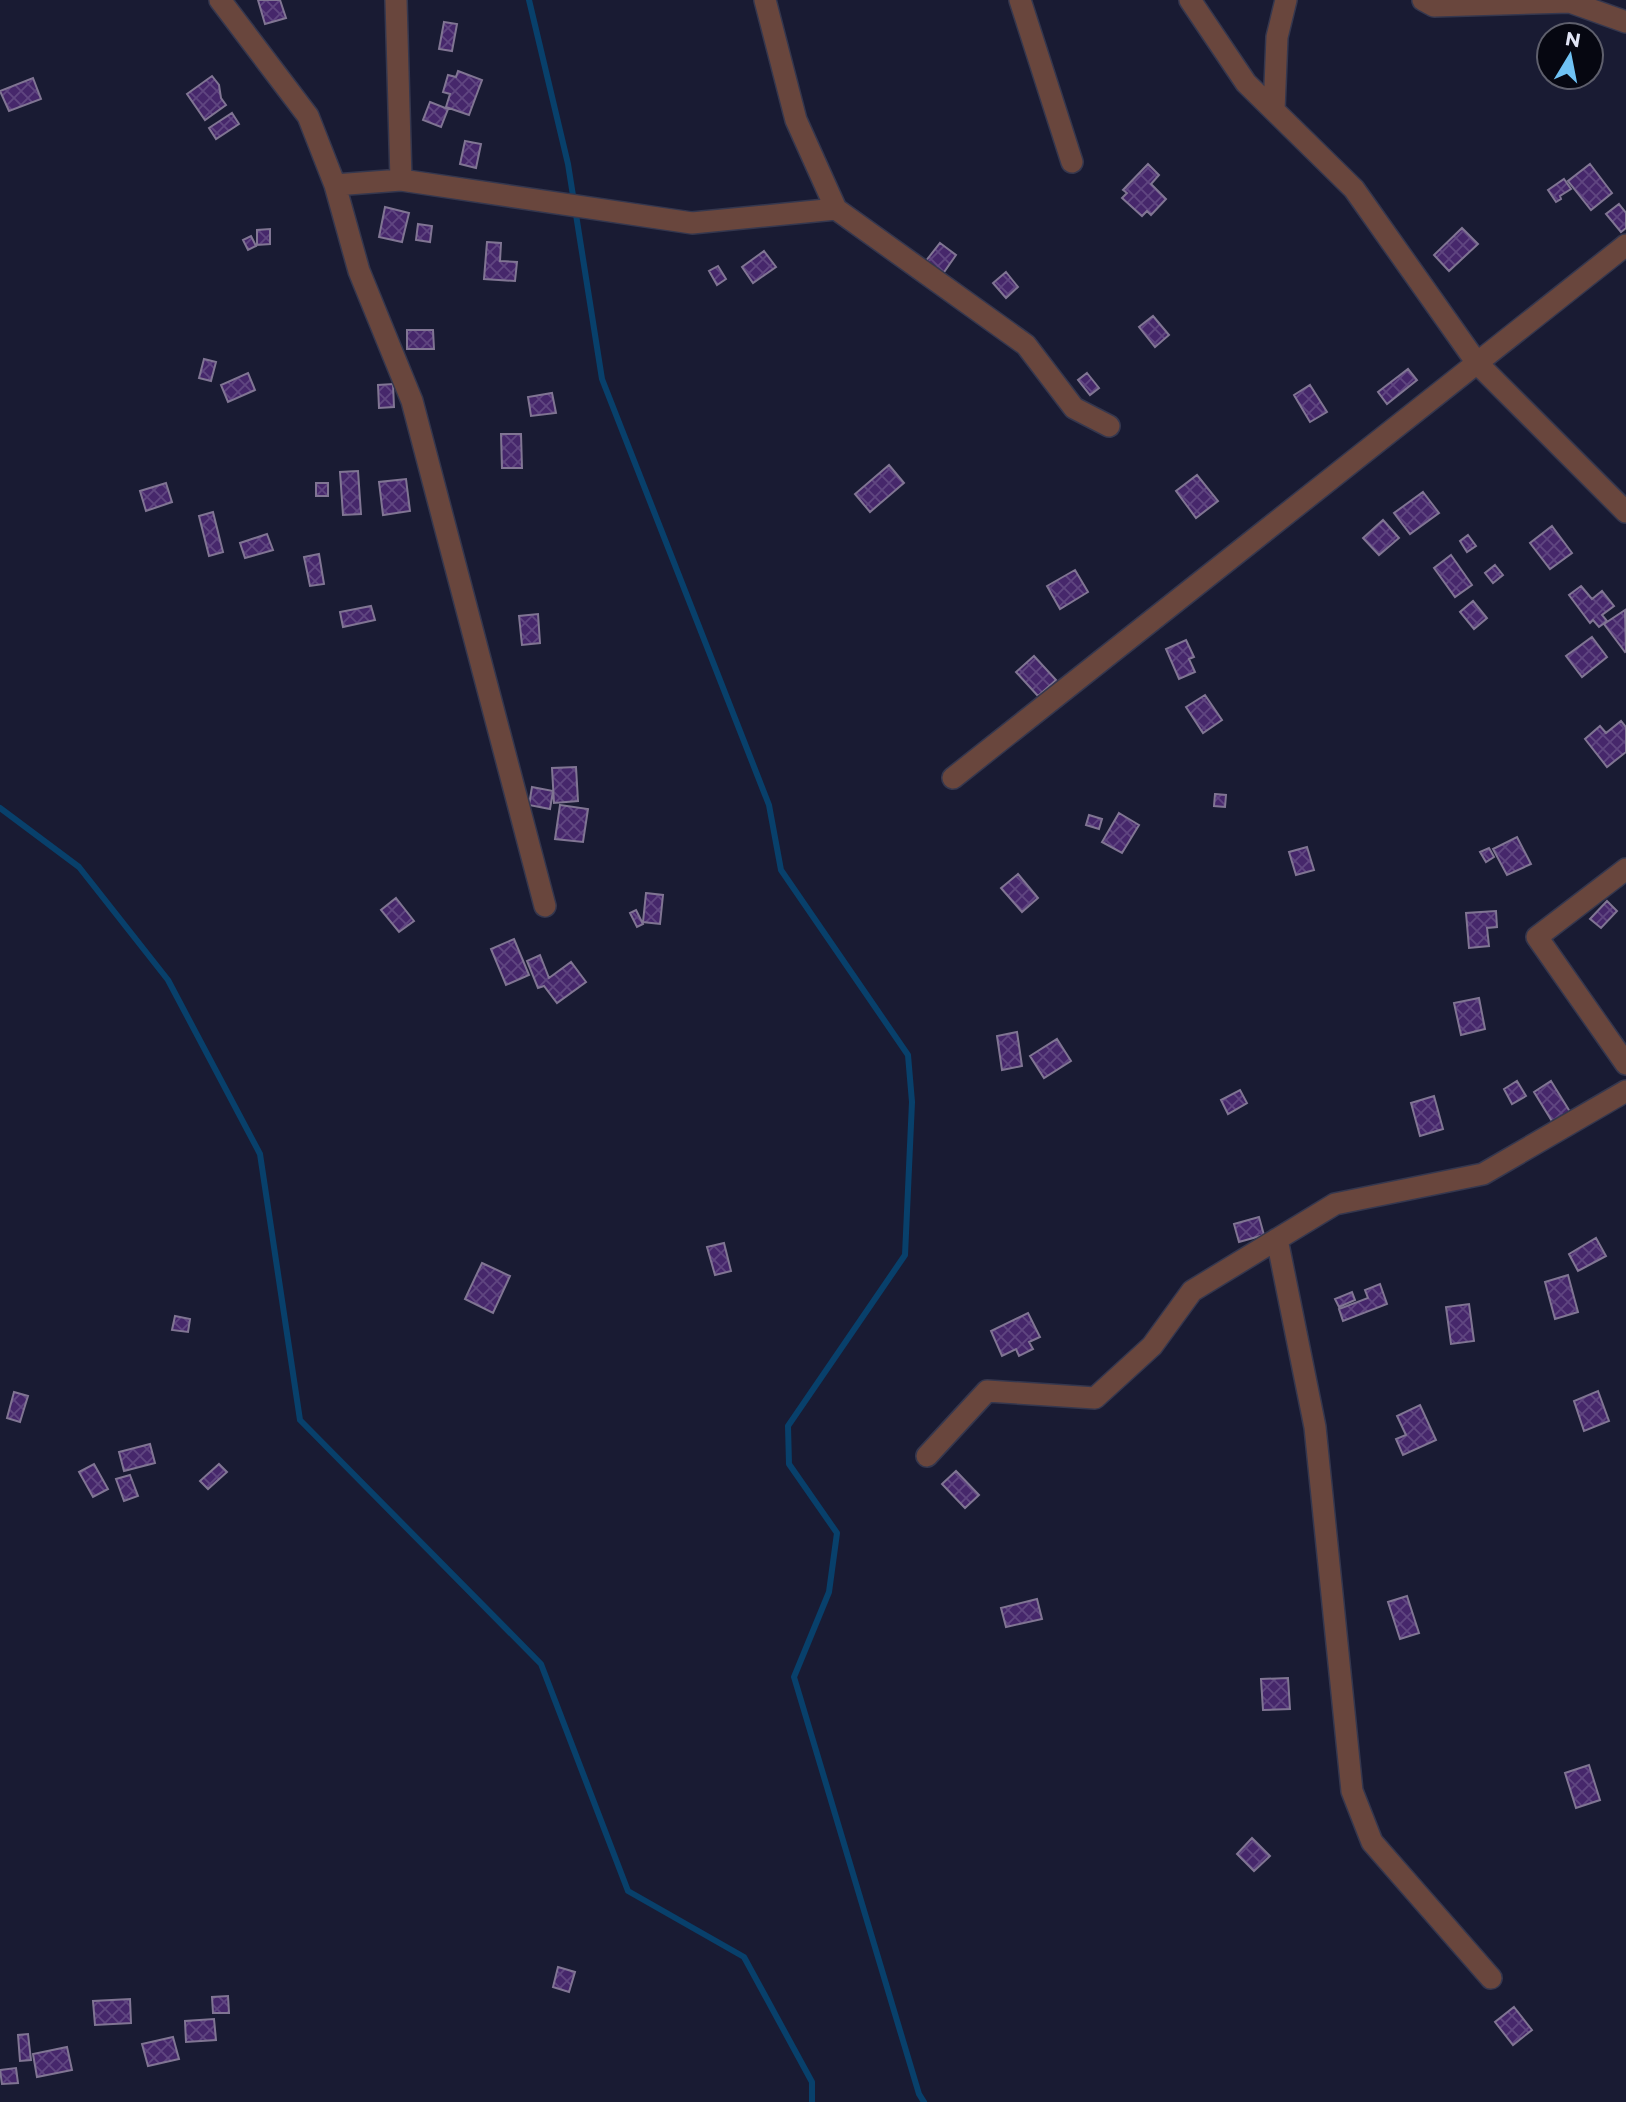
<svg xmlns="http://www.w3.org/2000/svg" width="1626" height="2102" font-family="Montserrat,sans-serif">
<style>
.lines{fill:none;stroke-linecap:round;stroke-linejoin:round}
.stream{stroke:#08406b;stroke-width:6}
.building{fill:url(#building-cross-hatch);stroke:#807593;stroke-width:2}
.minor-casing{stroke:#35374e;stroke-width:24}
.minor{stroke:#69463d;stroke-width:21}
</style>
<defs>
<pattern id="building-cross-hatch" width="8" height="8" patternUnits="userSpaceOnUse" patternTransform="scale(1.75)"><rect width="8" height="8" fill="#46276b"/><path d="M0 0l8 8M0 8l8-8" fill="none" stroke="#604681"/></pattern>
</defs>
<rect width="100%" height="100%" fill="#191b33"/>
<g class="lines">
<path class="stream" d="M 529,0 L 568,164 L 602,379 L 769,805 L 781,870 L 908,1055 L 912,1102 L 905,1255 L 788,1426 L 789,1464 L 837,1533 L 829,1592 L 794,1677 L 919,2094 L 924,2102
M 0,808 L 79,867 L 168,980 L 260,1154 L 300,1420 L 541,1664 L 628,1891 L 744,1957 L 812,2082 L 812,2102"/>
</g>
<path class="building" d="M 258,0 L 280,0 L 286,18 L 265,24 Z
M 444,22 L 457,24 L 452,51 L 439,49 Z
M 458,71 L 482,80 L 469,115 L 446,107 L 450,94 L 443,92 L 448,75 L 456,77 Z
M 212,76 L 219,85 L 221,98 L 226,105 L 205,120 L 187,94 Z
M 33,78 L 41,99 L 9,111 L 0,91 Z
M 430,102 L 448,109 L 441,127 L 423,120 Z
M 232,113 L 239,124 L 216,139 L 209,128 Z
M 465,141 L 481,144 L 476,168 L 460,164 Z
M 1148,164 L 1159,175 L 1151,184 L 1166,199 L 1151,215 L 1147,211 L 1142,216 L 1122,198 L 1127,193 L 1123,190 Z
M 1590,164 L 1612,193 L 1591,210 L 1568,181 Z
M 1564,179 L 1571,189 L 1560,196 L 1561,199 L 1556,202 L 1548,190 Z
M 1619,204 L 1626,213 L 1626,228 L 1621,232 L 1606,214 Z
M 385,207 L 409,213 L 402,242 L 379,237 Z
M 418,224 L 432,226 L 430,242 L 416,240 Z
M 1462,228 L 1478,244 L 1449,271 L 1434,255 Z
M 270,229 L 270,244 L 257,245 L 257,230 Z
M 251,236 L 256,246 L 248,250 L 243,240 Z
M 487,242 L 501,243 L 500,261 L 517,262 L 515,281 L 484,279 Z
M 940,243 L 956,255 L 942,275 L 925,262 Z
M 764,251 L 776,267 L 753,283 L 742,267 Z
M 718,266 L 726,279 L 717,285 L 709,271 Z
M 1006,272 L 1018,287 L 1006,298 L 993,283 Z
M 1153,316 L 1169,335 L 1155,347 L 1139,327 Z
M 407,330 L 433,330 L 434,349 L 407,349 Z
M 204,359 L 216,362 L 211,381 L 199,378 Z
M 1408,369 L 1417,380 L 1387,404 L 1378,392 Z
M 248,373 L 255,390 L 228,402 L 221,385 Z
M 1087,373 L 1099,388 L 1090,395 L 1078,380 Z
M 393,384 L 394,407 L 379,408 L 378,385 Z
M 1310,385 L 1327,412 L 1310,422 L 1294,395 Z
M 552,393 L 556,413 L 531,416 L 528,397 Z
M 501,434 L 521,434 L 522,468 L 502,468 Z
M 889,465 L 904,483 L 870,512 L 855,494 Z
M 358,471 L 361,514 L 343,515 L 340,472 Z
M 1197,475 L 1218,501 L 1196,518 L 1176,491 Z
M 406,479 L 410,511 L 383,515 L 379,482 Z
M 166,483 L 172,502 L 146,511 L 140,491 Z
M 316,483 L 328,483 L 328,496 L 316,496 Z
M 1423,492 L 1439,513 L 1410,534 L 1394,513 Z
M 213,512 L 223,552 L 209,556 L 199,516 Z
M 1383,520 L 1399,538 L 1379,555 L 1363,538 Z
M 1552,526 L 1572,553 L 1550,569 L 1530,543 Z
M 267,534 L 273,550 L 245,558 L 240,543 Z
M 1468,535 L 1476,546 L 1467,552 L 1460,541 Z
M 319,554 L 324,584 L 310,586 L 304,557 Z
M 1451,555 L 1472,585 L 1455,597 L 1434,568 Z
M 1495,565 L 1503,575 L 1493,583 L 1485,573 Z
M 1075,570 L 1088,592 L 1060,609 L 1047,586 Z
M 1581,586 L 1592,599 L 1602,591 L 1614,606 L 1602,615 L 1607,621 L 1599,627 L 1593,620 L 1590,623 L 1569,595 Z
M 1473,601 L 1487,618 L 1474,629 L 1460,612 Z
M 371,606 L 375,620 L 343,627 L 340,612 Z
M 1625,610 L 1626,651 L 1625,652 L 1604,624 Z
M 538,614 L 540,643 L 522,645 L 519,616 Z
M 1592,637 L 1607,657 L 1582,677 L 1566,656 Z
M 1186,640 L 1194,657 L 1189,659 L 1195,672 L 1179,679 L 1166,649 Z
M 1034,656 L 1056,680 L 1038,696 L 1016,672 Z
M 1205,695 L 1222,720 L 1203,733 L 1186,707 Z
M 1621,721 L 1626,727 L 1626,752 L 1607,767 L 1585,739 L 1600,726 L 1606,733 Z
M 576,767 L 578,801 L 554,803 L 552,768 Z
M 532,787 L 553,791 L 550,809 L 529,805 Z
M 1215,794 L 1226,795 L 1225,807 L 1214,806 Z
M 560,805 L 588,809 L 583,842 L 555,839 Z
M 1119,813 L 1139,825 L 1122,853 L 1102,842 Z
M 1089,815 L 1102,819 L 1099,829 L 1086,825 Z
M 1517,837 L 1531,864 L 1507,875 L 1493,849 Z
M 1307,847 L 1314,870 L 1296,875 L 1289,852 Z
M 1489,848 L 1494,857 L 1486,862 L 1480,852 Z
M 1018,874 L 1038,898 L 1022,912 L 1001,888 Z
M 646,893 L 663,895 L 660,924 L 643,922 Z
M 396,898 L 414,921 L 399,932 L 381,910 Z
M 1607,901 L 1617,911 L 1601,928 L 1590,919 Z
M 636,910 L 643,924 L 637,927 L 630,913 Z
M 1496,911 L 1497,927 L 1487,928 L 1489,946 L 1469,948 L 1466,913 Z
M 514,939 L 529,975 L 506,985 L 491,949 Z
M 540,955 L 549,978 L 571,962 L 586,982 L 557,1003 L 544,986 L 538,988 L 527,961 Z
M 1479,998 L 1485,1029 L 1461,1035 L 1454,1003 Z
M 1017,1032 L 1022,1066 L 1002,1070 L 997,1036 Z
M 1057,1039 L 1071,1061 L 1044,1078 L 1030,1056 Z
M 1517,1081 L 1526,1096 L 1512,1104 L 1504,1089 Z
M 1551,1081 L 1572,1115 L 1555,1126 L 1534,1092 Z
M 1240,1090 L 1247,1103 L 1228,1114 L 1221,1100 Z
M 1434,1096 L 1443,1129 L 1420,1136 L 1411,1103 Z
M 1259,1217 L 1264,1235 L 1239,1242 L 1234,1224 Z
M 1596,1238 L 1606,1256 L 1578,1271 L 1569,1254 Z
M 724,1243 L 731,1271 L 715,1275 L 707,1247 Z
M 482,1263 L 510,1276 L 493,1313 L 465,1299 Z
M 1568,1275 L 1578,1312 L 1555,1319 L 1545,1282 Z
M 1380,1284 L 1387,1304 L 1343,1321 L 1339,1309 L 1368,1298 L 1365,1290 Z
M 1352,1292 L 1355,1300 L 1339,1307 L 1335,1299 Z
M 1469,1304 L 1474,1341 L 1451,1344 L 1446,1307 Z
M 1028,1313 L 1040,1337 L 1029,1342 L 1033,1349 L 1019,1356 L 1016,1349 L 1002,1356 L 991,1331 Z
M 175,1316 L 190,1319 L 188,1332 L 172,1330 Z
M 1598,1391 L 1609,1421 L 1584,1431 L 1574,1401 Z
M 14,1392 L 28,1396 L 20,1422 L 7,1418 Z
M 1420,1405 L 1436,1440 L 1403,1455 L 1396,1439 L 1406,1435 L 1397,1416 Z
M 150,1444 L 155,1463 L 124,1471 L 119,1452 Z
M 94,1464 L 108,1489 L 93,1497 L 79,1472 Z
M 219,1464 L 227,1472 L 208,1489 L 200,1481 Z
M 956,1471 L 979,1495 L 965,1508 L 942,1484 Z
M 130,1475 L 138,1496 L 124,1501 L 116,1479 Z
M 1407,1596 L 1419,1633 L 1400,1639 L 1388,1602 Z
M 1037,1599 L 1042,1619 L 1006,1627 L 1001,1608 Z
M 1288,1678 L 1290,1709 L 1263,1710 L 1261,1679 Z
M 1589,1765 L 1600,1800 L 1576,1808 L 1565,1773 Z
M 1252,1838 L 1270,1856 L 1254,1871 L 1237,1854 Z
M 558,1967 L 575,1972 L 569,1992 L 553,1987 Z
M 228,1996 L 229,2013 L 213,2013 L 212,1997 Z
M 130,1999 L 131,2023 L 95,2025 L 93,2001 Z
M 1514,2007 L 1532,2030 L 1513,2045 L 1495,2022 Z
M 214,2019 L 216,2040 L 186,2042 L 185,2021 Z
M 28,2034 L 31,2060 L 20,2061 L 18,2035 Z
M 173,2037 L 179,2059 L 148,2066 L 142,2044 Z
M 67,2047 L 72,2070 L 37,2077 L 33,2054 Z
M 16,2068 L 18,2083 L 2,2084 L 0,2070 Z"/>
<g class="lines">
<defs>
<path id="minor" d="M 220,0 L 308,116 L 335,185 L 359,271 L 412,401 L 545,906
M 396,0 L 401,180
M 765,0 L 796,120 L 836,209
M 1020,0 L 1072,162
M 1190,0 L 1246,83 L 1354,189 L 1477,363 L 1626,512
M 1423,0 L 1434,6 L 1570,2 L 1626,22
M 1274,110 L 1277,37 L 1286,0
M 335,185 L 401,180 L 692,223 L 836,209 L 1026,345 L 1074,408 L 1109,426
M 953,778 L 1626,245
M 1626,869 L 1537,937 L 1626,1064
M 1277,1239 L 1315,1427 L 1352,1791 L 1372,1842 L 1491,1978
M 927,1456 L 987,1391 L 1095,1398 L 1152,1346 L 1192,1291 L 1335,1204 L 1483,1174 L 1626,1091"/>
</defs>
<use href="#minor" class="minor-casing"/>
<use href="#minor" class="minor"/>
</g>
<g transform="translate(1570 56) rotate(10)"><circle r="33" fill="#060711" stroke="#5e5f6c" stroke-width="2"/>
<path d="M0-5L12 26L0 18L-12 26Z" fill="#6fc2f4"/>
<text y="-10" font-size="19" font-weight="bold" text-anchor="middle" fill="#e1e4f5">N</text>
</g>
</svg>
